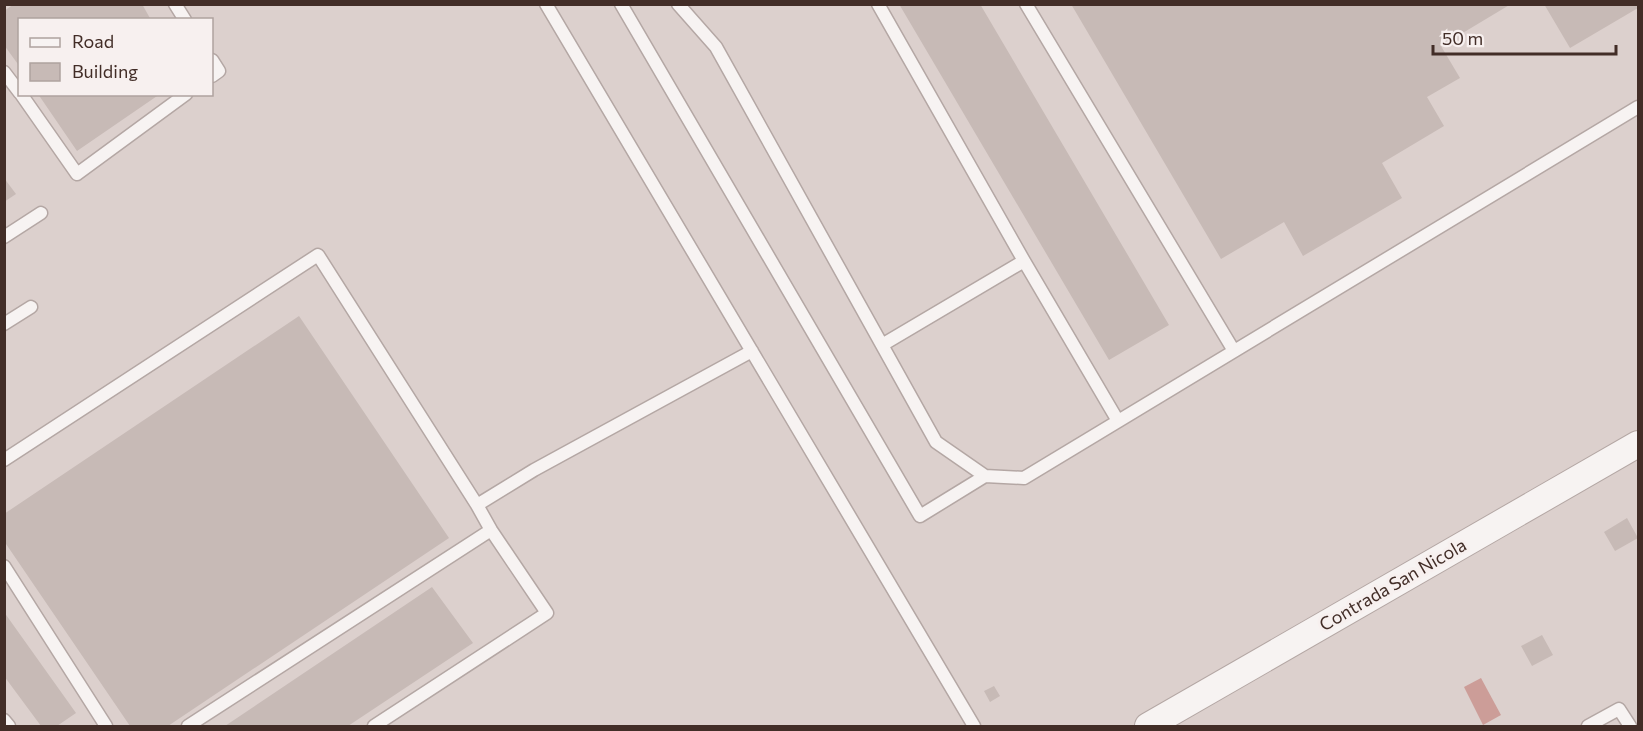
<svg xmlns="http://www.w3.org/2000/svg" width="1643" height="731" font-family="Commissioner,sans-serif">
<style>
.built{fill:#dcd0cd;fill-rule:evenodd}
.water{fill:#cc9d98}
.building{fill:#c7bab6}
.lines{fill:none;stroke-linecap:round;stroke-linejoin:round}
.service-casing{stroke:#b4a7a4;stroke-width:15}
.minor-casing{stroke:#b4a7a4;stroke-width:28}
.service{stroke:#f7f3f2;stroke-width:12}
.minor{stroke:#f7f3f2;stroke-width:26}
.labels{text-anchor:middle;stroke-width:6;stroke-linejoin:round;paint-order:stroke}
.street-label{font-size:18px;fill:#422d27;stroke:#f7f0ef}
</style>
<rect width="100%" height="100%" fill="#e9e1df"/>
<path class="built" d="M 5,5 L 1638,5 L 1638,726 L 5,726 ZM 20,20 L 212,20 L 212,94 L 20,94 Z"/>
<path class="water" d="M 1481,678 L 1501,715 L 1483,725 L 1464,687 Z"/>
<path class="building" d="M 14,4 L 142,4 L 151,20 L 20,20 L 20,67 L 4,45 L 4,11 Z
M 899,4 L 980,4 L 1169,325 L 1109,360 Z
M 1071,4 L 1511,4 L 1441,46 L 1460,78 L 1427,97 L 1444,126 L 1382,163 L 1402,198 L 1303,256 L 1284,222 L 1221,259 Z
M 1544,4 L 1638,4 L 1638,8 L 1570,48 Z
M 38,94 L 160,94 L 77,151 Z
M 4,178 L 16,194 L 4,202 Z
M 299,316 L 449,538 L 168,726 L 130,726 L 4,541 L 4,514 Z
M 1627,518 L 1638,538 L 1615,551 L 1604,532 Z
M 432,587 L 473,643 L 348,726 L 225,726 Z
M 4,612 L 76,713 L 57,726 L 41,726 L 4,676 Z
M 1542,635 L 1553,655 L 1532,666 L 1521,646 Z
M 994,686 L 1000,696 L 990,702 L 984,691 Z"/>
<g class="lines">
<defs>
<path id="service" d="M 175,4 L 185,20
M 546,4 L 974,726
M 621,4 L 920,516 L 985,476
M 678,4 L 716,47 L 936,442 L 985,476 L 1024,478 L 1638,107
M 878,4 L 1024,261 L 1118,421
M 1026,4 L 1234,351
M 212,60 L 219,71 L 212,76
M 4,72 L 20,93
M 21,94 L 77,174 L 186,94
M 4,237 L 41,213
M 4,324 L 31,307
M 882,345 L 1024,261
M 4,460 L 318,255 L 477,505 L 534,470 L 752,351
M 4,566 L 106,726
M 4,720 L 9,726
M 188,726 L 491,530
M 374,726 L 547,613 L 491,530 L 477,505
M 1588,726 L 1619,709 L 1630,726"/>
<path id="minor" d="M 1148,726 L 1638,444"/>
</defs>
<use href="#service" class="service-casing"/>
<use href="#minor" class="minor-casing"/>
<use href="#service" class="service"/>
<use href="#minor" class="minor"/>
</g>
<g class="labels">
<g class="street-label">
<text transform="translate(1393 585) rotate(-30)" y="6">Contrada San Nicola</text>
</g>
</g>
<rect width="1643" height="731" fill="none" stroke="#422d27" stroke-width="12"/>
<rect x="18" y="18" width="195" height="78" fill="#f7f0ef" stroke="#afa29f" stroke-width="1.5"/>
<rect x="30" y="38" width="30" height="9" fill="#f7f3f2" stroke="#afa29f" stroke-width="1.5"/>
<text x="72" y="48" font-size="18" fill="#422d27">Road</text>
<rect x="30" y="63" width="30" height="18" fill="#c7bab6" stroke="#afa29f" stroke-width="1.5"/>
<text x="72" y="78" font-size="18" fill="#422d27">Building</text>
<path d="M1433 45v9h183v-9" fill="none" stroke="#422d27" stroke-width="3"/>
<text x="1442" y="45" font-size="18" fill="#422d27" stroke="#f7f0ef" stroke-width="4.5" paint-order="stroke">50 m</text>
</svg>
